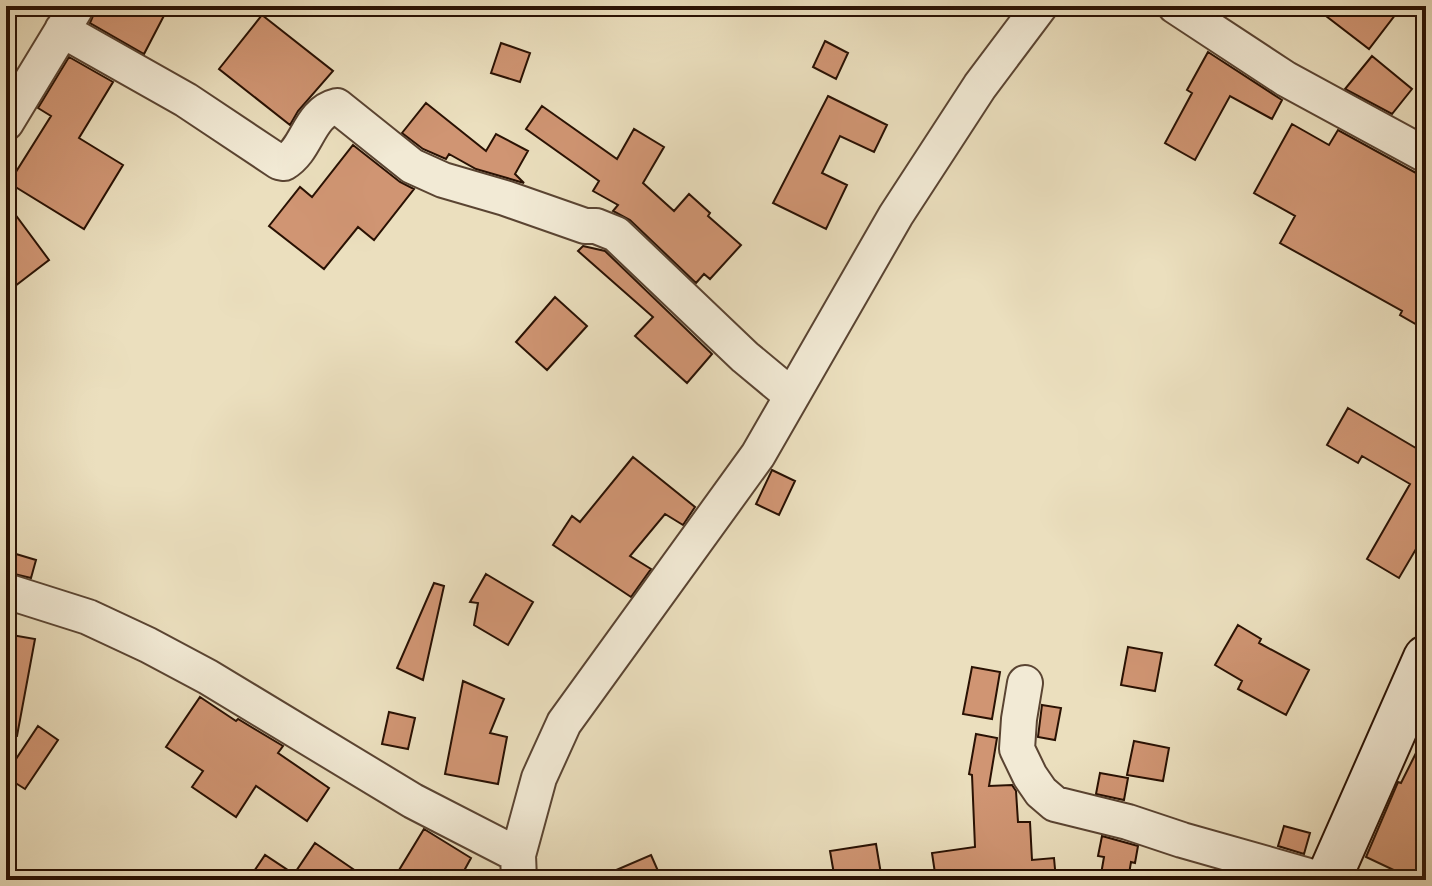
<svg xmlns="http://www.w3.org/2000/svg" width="1432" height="886" font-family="'Sorts Mill Goudy',serif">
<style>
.building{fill:#d09573;stroke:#291103;stroke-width:2}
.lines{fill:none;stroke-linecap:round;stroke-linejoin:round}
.street-casing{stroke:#5a4432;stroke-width:38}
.secondary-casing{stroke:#291103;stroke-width:48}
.street{stroke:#f2ead5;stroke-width:34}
.secondary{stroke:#f2ead5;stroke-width:44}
</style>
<rect width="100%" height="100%" fill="#ebdfbe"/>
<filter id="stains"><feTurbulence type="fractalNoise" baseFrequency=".0025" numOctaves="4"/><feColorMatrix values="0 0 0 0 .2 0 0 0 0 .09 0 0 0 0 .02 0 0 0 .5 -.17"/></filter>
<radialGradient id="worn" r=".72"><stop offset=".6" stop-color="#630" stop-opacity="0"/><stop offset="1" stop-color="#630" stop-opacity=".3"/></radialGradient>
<path class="building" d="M 97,6 L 169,6 L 144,54 L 90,23 Z
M 1313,6 L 1402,6 L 1369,49 Z
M 262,15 L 333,71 L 298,111 L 290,125 L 219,69 Z
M 825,41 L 848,53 L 836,79 L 813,67 Z
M 501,43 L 530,53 L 520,82 L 491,73 Z
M 1208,52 L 1282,100 L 1272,119 L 1230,96 L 1195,160 L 1165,143 L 1192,93 L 1187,90 Z
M 1372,56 L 1412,89 L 1392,114 L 1345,89 Z
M 69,57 L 113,82 L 79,138 L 123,165 L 84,229 L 9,183 L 51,116 L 38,108 Z
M 828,96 L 887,125 L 874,152 L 840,136 L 822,173 L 847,185 L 826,229 L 773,203 Z
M 426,103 L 486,151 L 496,134 L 528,151 L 515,174 L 524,183 L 476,169 L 449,154 L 446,159 L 423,149 L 402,133 Z
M 542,106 L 617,159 L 634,129 L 664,147 L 643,183 L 674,211 L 689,194 L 710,213 L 708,216 L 741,245 L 710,279 L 704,274 L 696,283 L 630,220 L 613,211 L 618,205 L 593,191 L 599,181 L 526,129 Z
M 1292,124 L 1329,145 L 1338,130 L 1416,173 L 1426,175 L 1426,330 L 1400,315 L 1402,311 L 1280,243 L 1295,216 L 1254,193 Z
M 353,145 L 400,182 L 414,189 L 374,240 L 358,227 L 324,269 L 269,226 L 300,187 L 312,197 Z
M 6,202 L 49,260 L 6,293 Z
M 583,246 L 605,251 L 712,354 L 687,383 L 635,336 L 653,317 L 578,251 Z
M 555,297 L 587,326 L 547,370 L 516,342 Z
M 1348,408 L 1426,454 L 1426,532 L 1399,578 L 1367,559 L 1410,484 L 1362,456 L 1358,463 L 1327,445 Z
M 633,457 L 695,507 L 683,525 L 665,514 L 630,556 L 651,569 L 631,597 L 553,545 L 572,516 L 580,522 Z
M 772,470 L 795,481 L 779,515 L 756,504 Z
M 6,551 L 36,560 L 31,578 L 6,572 Z
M 486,574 L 533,602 L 508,645 L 474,625 L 478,603 L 470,602 Z
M 434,583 L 444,586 L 423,680 L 397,668 Z
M 1238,625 L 1261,639 L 1259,643 L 1309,670 L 1286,715 L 1238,689 L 1242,681 L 1215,665 Z
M 6,634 L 35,639 L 17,736 L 6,735 Z
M 1128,647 L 1162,653 L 1155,691 L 1121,685 Z
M 972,667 L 1000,672 L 992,719 L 963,714 Z
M 463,681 L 504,699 L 490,733 L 507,737 L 498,784 L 445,774 Z
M 200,697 L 236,721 L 238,719 L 283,746 L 278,753 L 329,788 L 307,821 L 256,786 L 236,817 L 192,787 L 203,771 L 166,747 Z
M 1042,705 L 1061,708 L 1055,740 L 1038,737 Z
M 389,712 L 415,718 L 408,749 L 382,744 Z
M 38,726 L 58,740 L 25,789 L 6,777 L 6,774 Z
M 1426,733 L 1426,868 L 1421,880 L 1394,880 L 1398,872 L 1366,857 L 1398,782 L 1401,783 Z
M 976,734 L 997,738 L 989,786 L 1012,785 L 1016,791 L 1018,822 L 1030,822 L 1032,860 L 1054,858 L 1056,880 L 983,880 L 983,876 L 936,880 L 932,853 L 975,847 L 972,775 L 969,774 Z
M 1134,741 L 1169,748 L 1163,781 L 1127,775 Z
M 1100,773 L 1128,778 L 1124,800 L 1096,794 Z
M 1284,826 L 1310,833 L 1304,854 L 1278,846 Z
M 424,829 L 471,858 L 459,880 L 393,880 Z
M 1102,836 L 1138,846 L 1135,863 L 1131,862 L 1128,880 L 1100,880 L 1104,857 L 1098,856 Z
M 315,843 L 369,880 L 248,880 L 265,855 L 294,874 Z
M 876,844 L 882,880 L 835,880 L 830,851 Z
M 651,855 L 662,880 L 593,880 Z"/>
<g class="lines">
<defs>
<path id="street" d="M 1175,6 L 1286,79 L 1426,155
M 62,30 L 186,100 L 279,162 L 284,163 C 308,149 308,113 337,106 L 412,166 L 443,180 L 505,198 L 585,226 L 596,226 L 616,234 L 745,357 L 792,396
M 6,123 L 77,6
M 6,591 L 88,617 L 148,645 L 208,677 L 413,801 L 518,855
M 1025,683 L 1019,719 L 1017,749 L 1030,776 L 1041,792 L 1055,804 L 1128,822 L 1182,840 L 1323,880
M 519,880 L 518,855 L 539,778 L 564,723 L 758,455 L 896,215 L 980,86 L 1040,6"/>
<path id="secondary" d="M 1328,880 L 1426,658"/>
</defs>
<use href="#street" class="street-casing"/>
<use href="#secondary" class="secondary-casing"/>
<use href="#street" class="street"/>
<use href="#secondary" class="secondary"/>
</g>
<rect width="1432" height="886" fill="none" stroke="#ebdfbe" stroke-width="32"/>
<rect x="8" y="8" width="1416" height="870" fill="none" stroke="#291103" stroke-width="4"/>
<rect x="16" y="16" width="1400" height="854" fill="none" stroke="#291103" stroke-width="2"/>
<rect width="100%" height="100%" filter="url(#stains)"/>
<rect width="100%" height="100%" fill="url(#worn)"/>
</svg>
